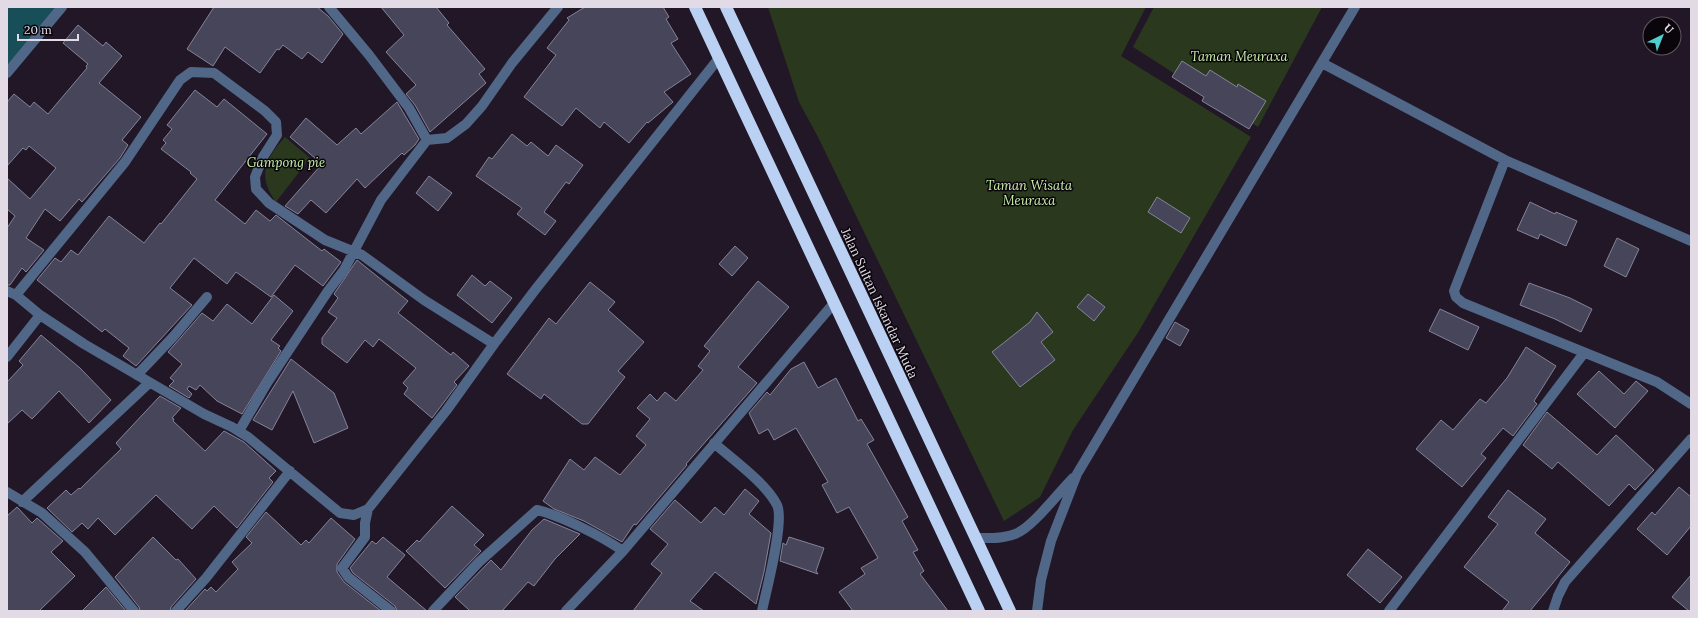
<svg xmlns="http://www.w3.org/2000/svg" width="1698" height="618" font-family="Lora,serif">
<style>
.green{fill:#2a391e}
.water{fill:#174e58}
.building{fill:#474559;stroke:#85839a}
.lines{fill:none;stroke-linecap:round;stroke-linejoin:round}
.minor{stroke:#516788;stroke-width:10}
.highway{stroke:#bbd1f3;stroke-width:12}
.labels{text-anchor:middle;stroke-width:3;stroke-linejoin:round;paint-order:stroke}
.park-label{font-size:13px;font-style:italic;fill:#c8f1aa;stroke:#09050b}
.street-label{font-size:13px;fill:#e2dae5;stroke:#09050b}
</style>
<rect width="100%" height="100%" fill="#221726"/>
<path class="green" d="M 768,7 L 1146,7 L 1121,56 L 1251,137 L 1139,331 L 1073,430 L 1040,497 L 1004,521 L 818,137 L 799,102 Z
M 1154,7 L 1322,7 L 1258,127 L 1133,47 Z
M 285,137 L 310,158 L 276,202 C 257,176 265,159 285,137 Z"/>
<path class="water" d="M 7,7 L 61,7 L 7,65 Z"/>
<path class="building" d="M 214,7 L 317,7 L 328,16 L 343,34 L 322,63 L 308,52 L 302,59 L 283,45 L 279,50 L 277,49 L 260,73 L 225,47 L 213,66 L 187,49 Z
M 381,7 L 436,7 L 449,23 L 447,25 L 485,69 L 479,74 L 486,83 L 430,132 L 415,105 L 406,94 L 416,85 L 386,52 L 404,35 Z
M 585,7 L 663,7 L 669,17 L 666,19 L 678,39 L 671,43 L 691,74 L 664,92 L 673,102 L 648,123 L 647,122 L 629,143 L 604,122 L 600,128 L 576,108 L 562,126 L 524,97 L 556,55 L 547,48 L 569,20 L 567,18 Z
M 78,25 L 103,46 L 106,42 L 122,56 L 99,83 L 141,117 L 122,140 L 128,145 L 120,158 L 82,202 L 79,199 L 60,221 L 45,209 L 26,238 L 44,250 L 26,272 L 22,268 L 10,285 L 7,285 L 7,228 L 15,216 L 7,209 L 7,178 L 30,199 L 56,168 L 29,146 L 26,150 L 23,148 L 7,166 L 7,102 L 14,94 L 30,107 L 34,102 L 48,114 L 87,68 L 86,66 L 88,64 L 63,43 Z
M 1182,61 L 1206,76 L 1210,70 L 1237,87 L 1238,84 L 1266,101 L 1249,129 L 1202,101 L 1204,97 L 1172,77 Z
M 195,90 L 217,107 L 224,99 L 267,134 L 215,200 L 245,224 L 256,210 L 270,221 L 276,215 L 322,251 L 324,249 L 341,262 L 323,286 L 295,265 L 271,297 L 236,272 L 227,284 L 194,258 L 170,288 L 192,305 L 136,366 L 123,356 L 129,348 L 105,329 L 102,332 L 37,280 L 55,258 L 61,262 L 71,250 L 78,255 L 109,216 L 144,243 L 160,223 L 161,224 L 197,179 L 190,173 L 191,172 L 161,149 L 166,143 L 163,140 L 172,129 L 167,125 Z
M 397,102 L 419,139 L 415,145 L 404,155 L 402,153 L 365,188 L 357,179 L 326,213 L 311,200 L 298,214 L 285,206 L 322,164 L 290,137 L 306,118 L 337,145 L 356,128 L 361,134 Z
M 512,134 L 527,146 L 531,142 L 548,156 L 556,145 L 583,165 L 569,184 L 566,182 L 544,212 L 556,221 L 545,235 L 517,214 L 522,208 L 476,176 L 489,157 L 492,159 Z
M 429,176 L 452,193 L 438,211 L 416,193 Z
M 1157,197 L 1190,218 L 1181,233 L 1148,212 Z
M 1530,202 L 1555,214 L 1556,212 L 1577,221 L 1566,246 L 1540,234 L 1538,239 L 1517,230 Z
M 1617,238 L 1639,249 L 1626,277 L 1604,266 Z
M 735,246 L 748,258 L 732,276 L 719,264 Z
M 357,260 L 408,301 L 398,313 L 451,355 L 453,352 L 469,366 L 454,382 L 457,385 L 432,418 L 404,394 L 408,388 L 403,383 L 416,368 L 379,339 L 373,347 L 365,340 L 347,363 L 322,344 L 322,338 L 337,318 L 328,312 L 338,298 L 334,294 Z
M 472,275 L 485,286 L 490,281 L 512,298 L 492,323 L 457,295 Z
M 758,281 L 789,307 L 738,367 L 757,383 L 686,464 L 687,465 L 636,525 L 634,524 L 622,542 L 584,521 L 554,509 L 543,501 L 570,459 L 584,470 L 595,457 L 620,475 L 646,445 L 636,436 L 650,419 L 637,408 L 650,394 L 657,401 L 665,392 L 676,401 L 703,370 L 698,366 L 710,351 L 704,346 Z
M 590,282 L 615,302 L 608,310 L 644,342 L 618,371 L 625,377 L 588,424 L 582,424 L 544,394 L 541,399 L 507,374 L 549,318 L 556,324 Z
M 1529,283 L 1570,298 L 1592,309 L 1581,332 L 1555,319 L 1520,305 Z
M 1088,294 L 1105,307 L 1094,321 L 1077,307 Z
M 274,295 L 293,311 L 271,340 L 280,346 L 278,348 L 281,351 L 242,414 L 217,401 L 200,385 L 196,390 L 189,386 L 187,389 L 192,394 L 189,398 L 169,386 L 174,381 L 170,378 L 182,364 L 168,352 L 202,313 L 213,321 L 227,304 L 252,324 Z
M 1440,309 L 1479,327 L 1468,350 L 1429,331 Z
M 1037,312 L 1053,332 L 1041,342 L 1055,360 L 1020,387 L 992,352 L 1030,322 Z
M 1175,322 L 1189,330 L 1180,346 L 1166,338 Z
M 41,335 L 80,368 L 111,400 L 89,423 L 59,391 L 32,419 L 22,410 L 7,424 L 7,382 L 23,365 L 19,361 Z
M 1526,347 L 1556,366 L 1534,401 L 1537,404 L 1513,436 L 1503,428 L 1481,454 L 1486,458 L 1462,487 L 1416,449 L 1441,420 L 1453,430 L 1480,399 L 1486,403 L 1507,378 Z
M 291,359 L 334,393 L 348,428 L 314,443 L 293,391 L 272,430 L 253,420 Z
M 804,362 L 818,388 L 836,378 L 858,421 L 861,419 L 874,440 L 867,444 L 908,517 L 902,521 L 918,550 L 913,552 L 924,571 L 920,574 L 948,611 L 853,611 L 839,592 L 865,574 L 861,568 L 878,558 L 849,507 L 837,513 L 822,485 L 828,482 L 796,428 L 774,440 L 768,429 L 759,434 L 749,413 L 767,392 L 770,395 L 791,369 Z
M 1599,371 L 1624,394 L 1636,381 L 1648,391 L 1615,428 L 1577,394 Z
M 160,396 L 181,408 L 172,418 L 174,419 L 173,421 L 205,451 L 224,431 L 244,442 L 276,471 L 269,478 L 273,482 L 237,528 L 214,506 L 192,529 L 156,495 L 115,535 L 98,518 L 88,529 L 82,523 L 72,532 L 47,508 L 66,490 L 71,495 L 79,488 L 80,489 L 121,449 L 116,443 Z
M 1547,412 L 1597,455 L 1616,435 L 1654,470 L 1635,490 L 1629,484 L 1609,506 L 1558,462 L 1552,469 L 1523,445 Z
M 1679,487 L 1691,497 L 1691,526 L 1667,555 L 1637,529 L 1652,512 L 1655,515 Z
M 745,489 L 759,501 L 749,514 L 771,533 L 764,572 L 756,604 L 715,572 L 690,601 L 704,611 L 633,611 L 662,573 L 651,564 L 668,544 L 650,529 L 675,500 L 701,523 L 715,507 L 724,515 Z
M 1508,490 L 1546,519 L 1535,533 L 1570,562 L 1530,611 L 1502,611 L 1509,602 L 1464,567 L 1498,524 L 1488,517 Z
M 452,506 L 484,535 L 474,545 L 481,551 L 445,588 L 406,551 L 417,540 L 419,542 Z
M 17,507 L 32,523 L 37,518 L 63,541 L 51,552 L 75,576 L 39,611 L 7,611 L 7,516 Z
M 266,512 L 301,545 L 306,540 L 309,543 L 331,518 L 355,539 L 337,564 L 337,572 L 344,582 L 381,611 L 185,611 L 205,589 L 207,591 L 211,587 L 216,592 L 238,569 L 232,562 L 252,543 L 246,537 Z
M 544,519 L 580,534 L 555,559 L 534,586 L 528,582 L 502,611 L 470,611 L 455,597 L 491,560 L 501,570 L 532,530 Z
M 153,537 L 176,560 L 178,559 L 196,579 L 171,607 L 170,611 L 140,611 L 139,607 L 115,577 Z
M 383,537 L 405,555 L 387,577 L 427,611 L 397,611 L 395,606 L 353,573 L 350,568 L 372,541 L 376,544 Z
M 789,537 L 824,548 L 816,571 L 818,574 L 780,561 L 783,543 L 786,545 Z
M 1368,549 L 1402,577 L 1380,603 L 1347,575 Z
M 1691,575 L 1691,611 L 1689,611 L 1672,597 Z
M 106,587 L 126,611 L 82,611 Z"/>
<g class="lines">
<path class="minor" d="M 329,7 L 369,55 L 409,108 L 427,140
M 1322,63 L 1505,160 L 1691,241
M 7,73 L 62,7
M 1505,160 L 1454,291 L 1456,297 L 1463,303 L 1657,382 L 1691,404
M 7,291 L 16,295 L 40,315 L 84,344 L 204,414 L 232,427 L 248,437 L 340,513 L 354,515 L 368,509 L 446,411 L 494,344 L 535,290 L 719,58
M 16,295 L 125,162 L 180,80 L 191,72 L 214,73 L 265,111 L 276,122 L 277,135 L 263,157 L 255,177 L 256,189 L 269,203 L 325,240 L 362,255 L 424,300 L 494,344
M 7,357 L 40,315
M 137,375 L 173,337 L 207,297
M 239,431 L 267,383 L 328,291 L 344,270 L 381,200 L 427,140 L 447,138 L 466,124 L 482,106 L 512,63 L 558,7
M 714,443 C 732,459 766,483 777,505 C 785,521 766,591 762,611
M 7,492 L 42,513 L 85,552 L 134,611
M 22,502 L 149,383
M 368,509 L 365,523 L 365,537 L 342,568 L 348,577 L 391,611
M 975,538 C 988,538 1003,539 1015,534 C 1032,528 1059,492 1073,478
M 176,611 L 206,578 L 290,471
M 433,611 L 479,562 L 537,510 C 560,515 603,537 623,551 L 834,303
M 566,611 L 623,551
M 1037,611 L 1041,580 L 1051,541 L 1077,474 L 1355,7
M 1389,611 L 1584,353
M 1553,611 L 1558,596 L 1565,582 L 1691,439"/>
<path class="highway" d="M 695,7 L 979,611
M 726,7 L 1010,611"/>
</g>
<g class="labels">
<g class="park-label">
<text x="1239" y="61">Taman Meuraxa</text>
<text x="286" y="167">Gampong pie</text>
<text x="1029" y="190">Taman Wisata<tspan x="1029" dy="15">Meuraxa</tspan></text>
</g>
<g class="street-label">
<text transform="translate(880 303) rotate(65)" y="5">Jalan Sultan Iskandar Muda</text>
</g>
</g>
<rect width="1698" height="618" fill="none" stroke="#e2dae5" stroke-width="16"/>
<g transform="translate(1662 36) rotate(43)"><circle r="19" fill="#09050b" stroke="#605a62"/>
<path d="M0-3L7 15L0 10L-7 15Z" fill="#52cdcd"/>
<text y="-6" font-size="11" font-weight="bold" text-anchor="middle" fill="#e2dae5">U</text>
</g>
<path d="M18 34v6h60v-6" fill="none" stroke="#e2dae5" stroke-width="2"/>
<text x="24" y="34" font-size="12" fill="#e2dae5" stroke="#09050b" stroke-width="3" paint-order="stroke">20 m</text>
</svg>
